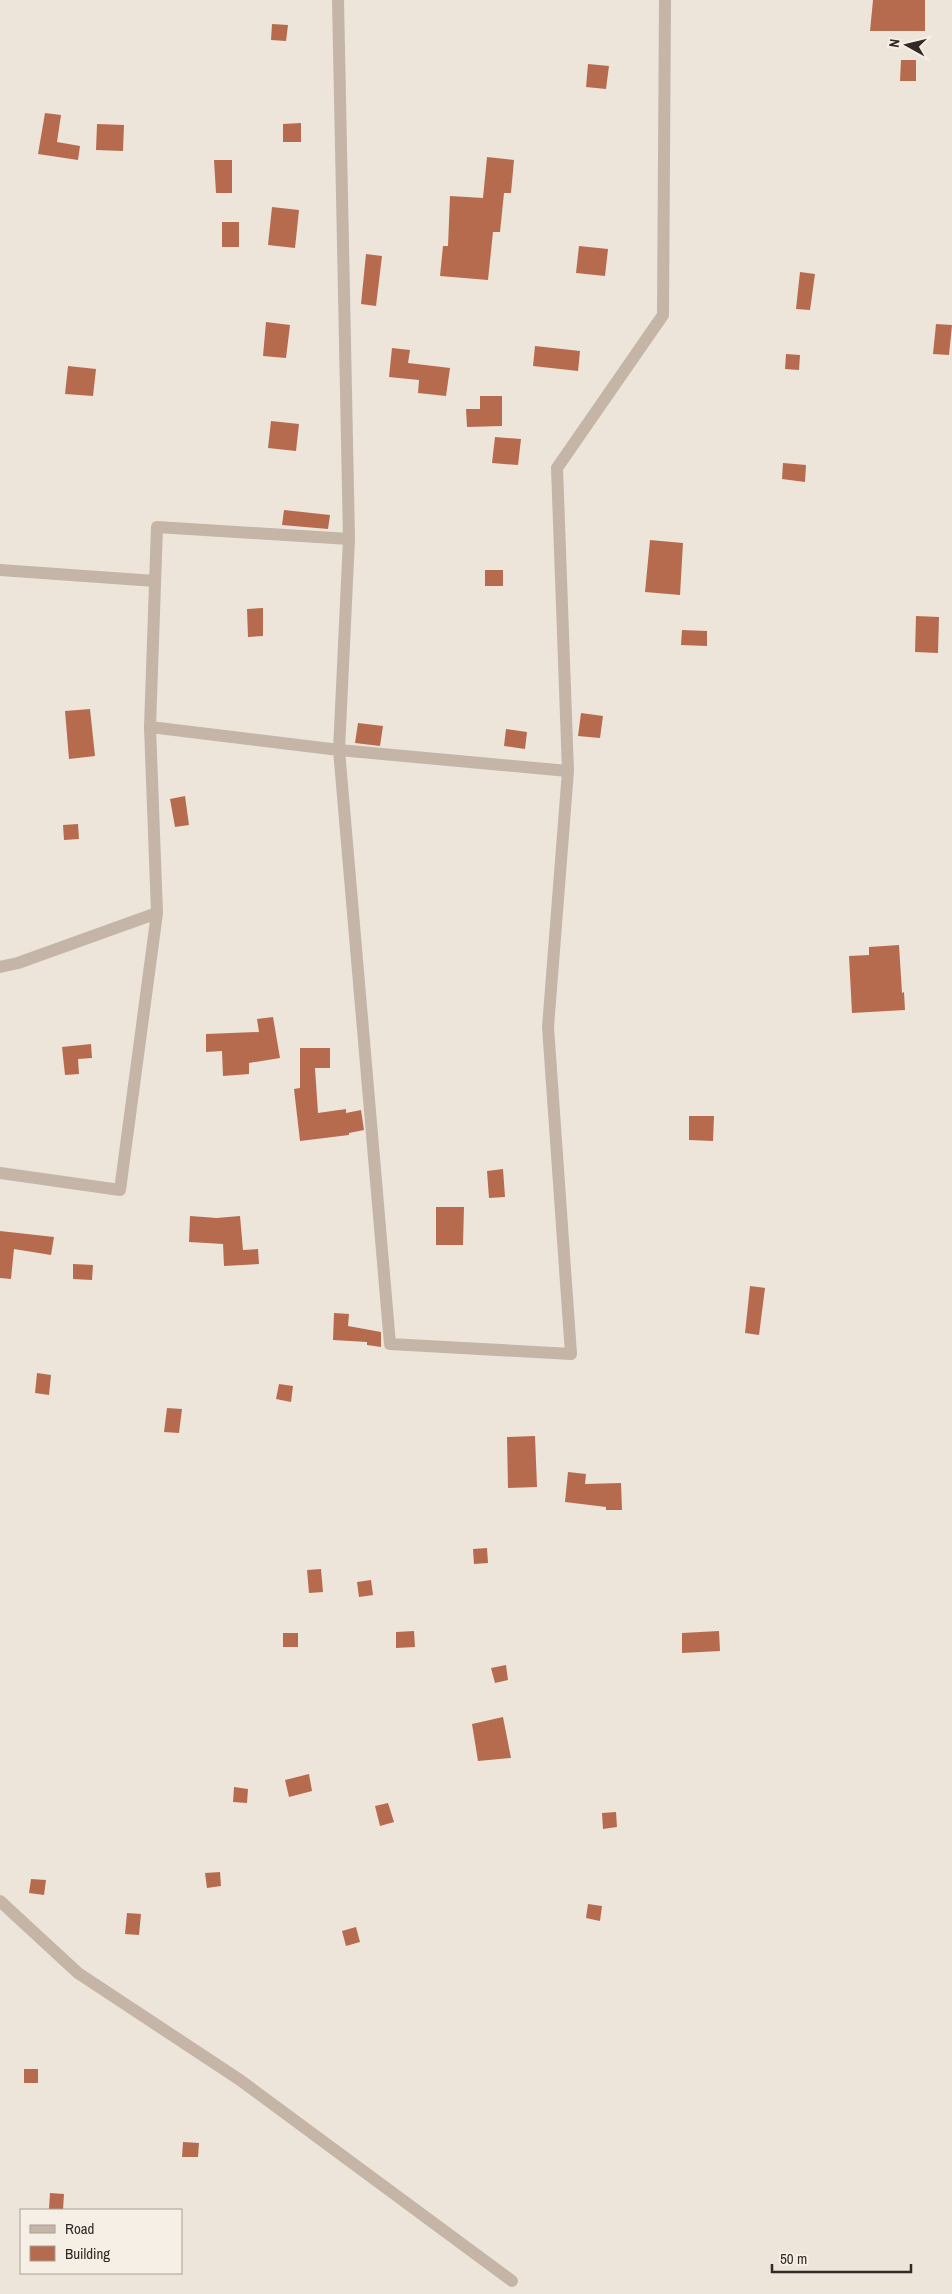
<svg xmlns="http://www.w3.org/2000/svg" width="952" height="2294" font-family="'Archivo Narrow',sans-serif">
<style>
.building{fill:#b66b4f}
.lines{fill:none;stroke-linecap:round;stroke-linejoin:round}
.street{stroke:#c4b5a7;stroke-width:12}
</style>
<rect width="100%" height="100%" fill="#ede5d9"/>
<path class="building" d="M 873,0 L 925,0 L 925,31 L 870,31 Z
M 272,24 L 288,25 L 286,41 L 271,40 Z
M 901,60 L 916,60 L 916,81 L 900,81 Z
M 588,64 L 609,66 L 606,89 L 586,87 Z
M 45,113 L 61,115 L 57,142 L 80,146 L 78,160 L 38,154 Z
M 301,123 L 301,142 L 283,142 L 283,124 Z
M 97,124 L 124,125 L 123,151 L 96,150 Z
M 487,157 L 514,160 L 511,193 L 504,193 L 500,232 L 493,232 L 488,280 L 440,276 L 443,246 L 448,246 L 450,196 L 483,198 Z
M 214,160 L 232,160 L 232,193 L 216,193 Z
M 272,207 L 299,210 L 295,248 L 268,245 Z
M 222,222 L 239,222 L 239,247 L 222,247 Z
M 579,246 L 608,249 L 605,276 L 576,273 Z
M 366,254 L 382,256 L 376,306 L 361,304 Z
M 800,272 L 815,274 L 810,310 L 796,309 Z
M 266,322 L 290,325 L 286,358 L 263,356 Z
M 936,324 L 952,325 L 949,355 L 933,354 Z
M 535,346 L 580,351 L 578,371 L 533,366 Z
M 392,348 L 410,350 L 408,363 L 450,368 L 446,396 L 418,393 L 419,380 L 389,377 Z
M 786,354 L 800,355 L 799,370 L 785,369 Z
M 68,366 L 96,369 L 93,396 L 65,394 Z
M 480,396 L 502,396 L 502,426 L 467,427 L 466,409 L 480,409 Z
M 271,421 L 299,424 L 296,451 L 268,448 Z
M 495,437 L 521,439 L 518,465 L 492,463 Z
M 783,463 L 806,465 L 805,482 L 782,479 Z
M 284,510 L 330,515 L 328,529 L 282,525 Z
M 650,540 L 683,543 L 680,595 L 645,592 Z
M 485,570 L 503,570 L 503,586 L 485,586 Z
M 263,608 L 263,636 L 248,637 L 247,609 Z
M 916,616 L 939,617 L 938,653 L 915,652 Z
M 682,630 L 707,631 L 707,646 L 681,645 Z
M 90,709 L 95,756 L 69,759 L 65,711 Z
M 581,713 L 603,716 L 600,738 L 578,736 Z
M 358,723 L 383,726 L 380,746 L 355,743 Z
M 506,729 L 527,732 L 525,749 L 504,746 Z
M 185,796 L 189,825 L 175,827 L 170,799 Z
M 78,824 L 79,839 L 64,840 L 63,825 Z
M 899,945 L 902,993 L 904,992 L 905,1010 L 852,1013 L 849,956 L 869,955 L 869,947 Z
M 273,1017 L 280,1058 L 249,1063 L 249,1074 L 223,1076 L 222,1051 L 206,1052 L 206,1034 L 259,1032 L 257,1019 Z
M 91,1044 L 92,1058 L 78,1059 L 79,1074 L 65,1075 L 62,1047 Z
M 300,1048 L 330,1048 L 330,1068 L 315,1068 L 318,1113 L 346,1109 L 346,1113 L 361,1110 L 364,1130 L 349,1133 L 349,1135 L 300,1141 L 294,1089 L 300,1088 Z
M 689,1116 L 714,1116 L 713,1141 L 689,1140 Z
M 503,1169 L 505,1197 L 489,1198 L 487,1171 Z
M 436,1207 L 464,1207 L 463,1245 L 436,1245 Z
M 190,1216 L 217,1218 L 240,1216 L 243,1250 L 258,1249 L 259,1264 L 224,1266 L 223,1244 L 189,1242 Z
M 0,1231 L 54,1237 L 51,1255 L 14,1249 L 11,1279 L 0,1278 Z
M 73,1264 L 93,1265 L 92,1280 L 73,1279 Z
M 750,1286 L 765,1288 L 759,1335 L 745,1333 Z
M 334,1313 L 349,1314 L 348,1326 L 381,1332 L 381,1347 L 367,1345 L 367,1342 L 333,1340 Z
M 37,1373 L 51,1375 L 49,1395 L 35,1393 Z
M 279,1384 L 293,1386 L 291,1402 L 276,1399 Z
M 167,1408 L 182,1409 L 179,1433 L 164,1432 Z
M 535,1436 L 537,1487 L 508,1488 L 507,1437 Z
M 568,1472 L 586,1474 L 585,1484 L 621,1483 L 622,1510 L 606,1510 L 606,1507 L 565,1502 Z
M 487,1548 L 488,1563 L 474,1564 L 473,1549 Z
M 321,1569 L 323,1592 L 309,1593 L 307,1570 Z
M 371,1580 L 373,1595 L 359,1597 L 357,1582 Z
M 414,1631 L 415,1647 L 396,1648 L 396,1632 Z
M 719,1631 L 720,1651 L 682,1653 L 682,1633 Z
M 283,1633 L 298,1633 L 298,1647 L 283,1647 Z
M 506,1665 L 508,1680 L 495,1683 L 491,1668 Z
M 503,1717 L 511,1758 L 478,1761 L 472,1724 Z
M 309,1774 L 312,1791 L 289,1797 L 285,1780 Z
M 234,1787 L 248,1789 L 247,1803 L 233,1802 Z
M 388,1803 L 394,1822 L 380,1826 L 375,1806 Z
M 616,1812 L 617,1827 L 603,1829 L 602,1813 Z
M 220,1872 L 221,1886 L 207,1888 L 205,1873 Z
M 31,1879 L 46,1880 L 44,1895 L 29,1893 Z
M 588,1904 L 602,1906 L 600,1921 L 586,1918 Z
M 127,1913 L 141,1914 L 139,1935 L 125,1934 Z
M 356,1927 L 360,1942 L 346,1946 L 342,1931 Z
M 24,2069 L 38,2069 L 38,2083 L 24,2083 Z
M 183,2142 L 199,2143 L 198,2157 L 182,2157 Z
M 50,2193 L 64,2194 L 63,2210 L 49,2209 Z"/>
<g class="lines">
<path class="street" d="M 338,0 L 349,539 L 339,750 L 390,1344 L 571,1354 L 548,1027 L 568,771 L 557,468 L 663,315 L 665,0
M 0,570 L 155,581
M 150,727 L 339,750 L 568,771
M 0,967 L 18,963 L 157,913
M 0,1173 L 120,1190 L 157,913 L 150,727 L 157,527 L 349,539
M 0,1901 L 78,1973 L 240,2080 L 512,2281"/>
</g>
<rect x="20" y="2209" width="162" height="65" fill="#f6efe5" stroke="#a7a099"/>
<rect x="30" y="2225" width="25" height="8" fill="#c4b5a7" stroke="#a7a099"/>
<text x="65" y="2234" font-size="15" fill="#312a27">Road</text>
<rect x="30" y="2246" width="25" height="15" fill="#b66b4f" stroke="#a7a099"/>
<text x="65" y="2259" font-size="15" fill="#312a27">Building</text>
<g transform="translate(907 45) rotate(278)" stroke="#f6efe5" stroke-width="4" paint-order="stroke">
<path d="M0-4L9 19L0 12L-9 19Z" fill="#312a27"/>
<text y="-8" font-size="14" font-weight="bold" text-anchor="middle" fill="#312a27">N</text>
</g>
<path d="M772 2264v8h139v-8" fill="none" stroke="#312a27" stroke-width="2.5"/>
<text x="780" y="2264" font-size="15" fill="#312a27" stroke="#f6efe5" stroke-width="4" paint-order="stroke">50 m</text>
</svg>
